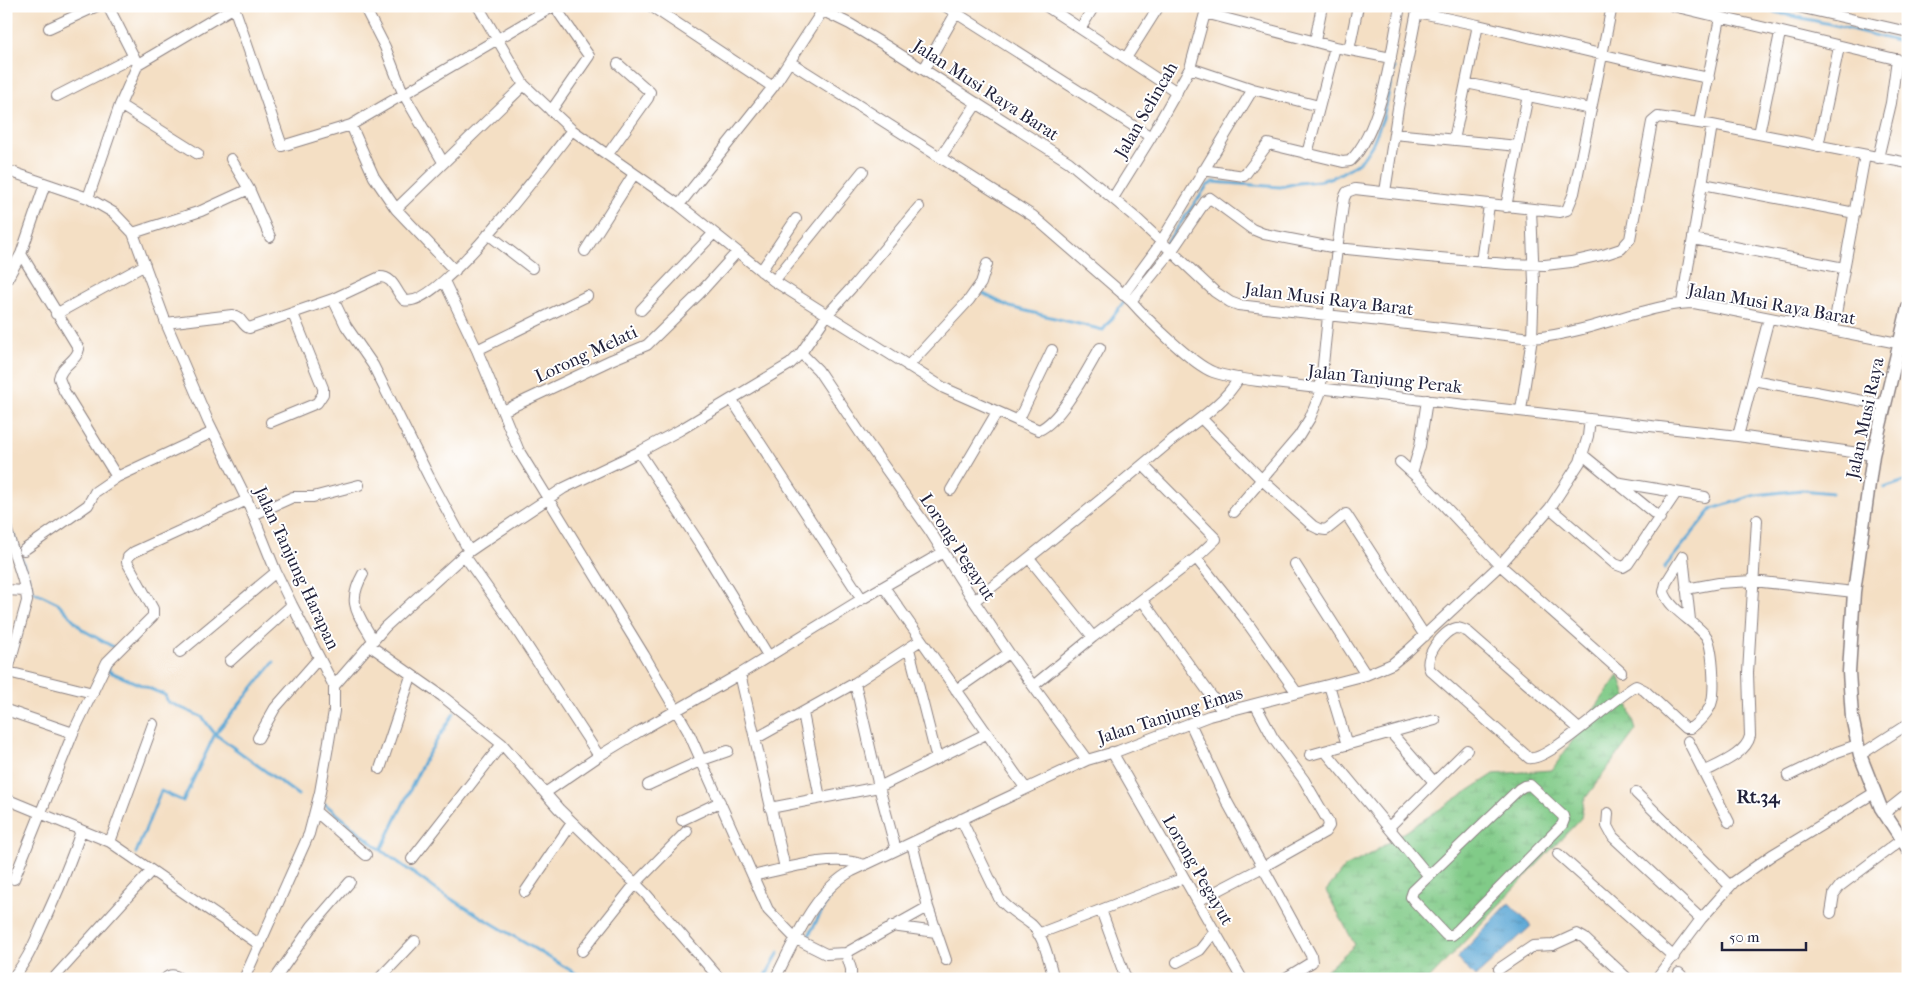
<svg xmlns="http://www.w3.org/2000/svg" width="1914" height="985" font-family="'IM FELL French Canon',serif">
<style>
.wetland{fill:url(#wetland-marsh);stroke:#527662}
.water{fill:url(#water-ripples);stroke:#406588}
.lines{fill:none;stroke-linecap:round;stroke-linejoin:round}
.stream{stroke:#5da8d5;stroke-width:3}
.minor-casing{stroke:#8b8080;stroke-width:12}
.tertiary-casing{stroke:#8b8080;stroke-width:15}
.minor{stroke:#fff;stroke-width:10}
.tertiary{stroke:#fff;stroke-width:12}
.labels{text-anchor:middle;stroke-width:4;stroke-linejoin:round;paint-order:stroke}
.street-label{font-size:18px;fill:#22223b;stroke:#fff}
.neighbourhood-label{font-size:19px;font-weight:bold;fill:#22223b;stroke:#fff}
</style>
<defs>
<pattern id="wetland-marsh" width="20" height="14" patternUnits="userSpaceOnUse" patternTransform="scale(1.25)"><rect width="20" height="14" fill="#81cb88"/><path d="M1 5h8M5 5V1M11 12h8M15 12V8" fill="none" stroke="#6fae76"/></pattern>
<pattern id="water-ripples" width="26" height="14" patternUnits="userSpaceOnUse" patternTransform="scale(1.25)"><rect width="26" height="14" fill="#5da8d5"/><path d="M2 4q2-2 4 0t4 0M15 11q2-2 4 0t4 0" fill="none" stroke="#4c88ae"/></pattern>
</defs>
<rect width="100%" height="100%" fill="#fff"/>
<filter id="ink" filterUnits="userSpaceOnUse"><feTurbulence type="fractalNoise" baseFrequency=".02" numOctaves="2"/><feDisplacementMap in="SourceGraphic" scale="10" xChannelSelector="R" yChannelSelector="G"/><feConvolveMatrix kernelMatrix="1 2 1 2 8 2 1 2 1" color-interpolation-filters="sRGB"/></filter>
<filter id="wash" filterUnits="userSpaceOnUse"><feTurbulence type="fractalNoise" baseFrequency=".0096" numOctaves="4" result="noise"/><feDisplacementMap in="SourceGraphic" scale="20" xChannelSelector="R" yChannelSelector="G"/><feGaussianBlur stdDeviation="1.12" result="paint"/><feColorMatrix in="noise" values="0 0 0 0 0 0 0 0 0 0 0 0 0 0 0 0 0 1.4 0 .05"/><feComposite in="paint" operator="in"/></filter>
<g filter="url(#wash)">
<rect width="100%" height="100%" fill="#f4dfc4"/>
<path class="wetland" d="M 1619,674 L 1636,730 L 1584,800 L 1581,818 L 1429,979 L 1325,979 L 1322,974 L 1355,945 L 1326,891 L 1345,867 L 1369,855 L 1494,774 L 1552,770 Z"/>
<path class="water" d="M 1509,903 L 1531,926 L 1475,977 L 1457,958 Z"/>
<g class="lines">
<path class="stream" d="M 1746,6 L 1839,26 L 1908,44
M 1150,266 L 1207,186 L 1213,182 L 1280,187 L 1298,183 L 1319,181 L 1336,176 L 1355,165 L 1364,157 L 1372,145 L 1383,118 L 1394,68
M 978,291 L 1010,307 L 1103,330 L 1126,299
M 1884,488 L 1908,480
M 13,534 L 33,591 L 58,603 L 83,630 L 117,649
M 1664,568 L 1712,509 L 1756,495 L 1802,490 L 1832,493
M 109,668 L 108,671 L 165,695 L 168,702 L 202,717 L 215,734 L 298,795
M 325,804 L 381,850 L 438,891 L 585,979
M 381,850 L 424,761 L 454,713
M 136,853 L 161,791 L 183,801 L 215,734 L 274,662
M 808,937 L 832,892
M 764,979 L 779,952"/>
</g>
</g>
<g filter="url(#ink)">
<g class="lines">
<defs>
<path id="minor" d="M 108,6 L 136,61
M 364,6 L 385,47 L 403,93 L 443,162
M 478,6 L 524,85 L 572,130 L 679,205 L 774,281 L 815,307 L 944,388 L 1039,430 C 1062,420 1087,370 1100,348
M 651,6 L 773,87
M 813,6 L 850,24 L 888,47 L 1069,162 L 1136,218 L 1215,292 L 1230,302 L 1238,305 L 1532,338 C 1566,335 1598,325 1630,315 C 1651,310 1672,303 1694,303 L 1908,345
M 945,6 L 1151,137
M 1046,6 L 1177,92
M 1673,6 L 1908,62
M 1794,6 L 1908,32
M 234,7 L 282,146 L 351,125 L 554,6
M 1417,12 L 1478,25 L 1663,69 L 1709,78
M 1205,13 L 1335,47 L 1391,58
M 49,28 L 97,6
M 1081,28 L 1094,6
M 1315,41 L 1322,6
M 1349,50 L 1358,6
M 1126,58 L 1159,6
M 790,62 L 1033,216 L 1131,301 C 1147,319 1192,364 1213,372 C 1232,379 1254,380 1274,383 L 1738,436 L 1873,455
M 1190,68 L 1253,89 L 1319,106
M 924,69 L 960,6
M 1466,83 L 1591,109
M 57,96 L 133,57
M 120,105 L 198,154
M 551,111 L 589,56 L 559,13
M 1699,123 L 1720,18
M 351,125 L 374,177 L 396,209 L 455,271
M 1394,134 L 1518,146
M 1759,134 L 1780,33
M 1454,140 L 1478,25
M 1818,146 L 1839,47
M 608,154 L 648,98 L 650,92 L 618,64
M 1307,154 L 1335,47
M 940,158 L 977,103
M 1878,158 L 1891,103 L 1897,59
M 231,159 L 249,189
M 6,170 L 88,198 L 114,213 L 133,233 L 166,323 L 208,421 L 247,500 L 276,572 L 292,605 L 334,686 L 334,711 L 329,741 L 320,792 L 309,834 L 244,979
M 1203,170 L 1244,176 L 1268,144 L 1343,162 L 1350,161 C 1382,131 1392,49 1400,6
M 1703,184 L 1855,213
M 1385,192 L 1398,108 L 1418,6
M 88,198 L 120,105 L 138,64 L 236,6
M 1113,198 L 1151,137 L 1190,68 L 1207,6
M 679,205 L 773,87 L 823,10
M 1506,207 L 1528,95
M 396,209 L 524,85
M 133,233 L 201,211 L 249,189 L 270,237
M 488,234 L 532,268
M 1693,239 L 1844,268
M 585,251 L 634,174
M 21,254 L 79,349 C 77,361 61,365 59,378 L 64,391 L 117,477
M 1481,262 L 1489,205
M 761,271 L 796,219
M 6,281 L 21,254 L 45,184
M 444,281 L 477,350 L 519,451 L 644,655 L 688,731 L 768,910 L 796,939 L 826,954 L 846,953 L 928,907
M 774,281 L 863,171
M 1123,295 L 1156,250 L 1253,89
M 333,299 L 346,326 L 373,365 L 429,477 L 469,551
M 1131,301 L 1171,252 L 1205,202 L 1210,198 L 1252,229 L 1264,234 L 1337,248 L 1417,256 L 1507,264 L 1545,265 L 1571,262 L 1606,254 L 1621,249 L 1630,239 L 1652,122 L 1658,117 L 1712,125 L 1908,163
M 1682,303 L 1712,125
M 641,310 L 713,234
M 56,314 L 145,265
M 166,323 L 232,315 C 242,316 241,325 249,328 L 333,299 L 380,277 C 394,277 395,291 404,300 C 437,312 550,158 572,130
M 1833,330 L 1865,155
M 477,350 L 587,296
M 801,353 L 818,370 L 859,431 L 930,531 L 974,601 L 1009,653 L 1087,760
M 908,366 L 969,300 L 981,283 L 987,264
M 1753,380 L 1884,405
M 732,400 L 862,599
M 1521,410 L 1532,338 L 1534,282 L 1531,209
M 503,411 L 611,360 L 647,345 L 699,294 L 737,252
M 1201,418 L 1261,479 L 1313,526 L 1319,529 L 1326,530 L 1346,514 L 1425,636
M 1018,421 L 1052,350
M 271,422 L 317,403 L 323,394 L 323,388 L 293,314
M 1738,436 L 1769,318
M 639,452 L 700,544 L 769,657
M 1583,455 L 1660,518
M 1400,462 L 1421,481 L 1500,565 L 1621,672
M 1412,473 L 1420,446 L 1427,400
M 1615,482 L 1705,497
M 951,490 L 997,412
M 1550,508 L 1615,564 L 1623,567 L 1628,564 L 1676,493
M 1234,512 L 1299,436 L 1310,418 L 1320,394 L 1328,316 L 1344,198 L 1347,192 L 1355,189 L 1560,212 L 1567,210 L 1574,193 L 1612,6
M 253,515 L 293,497 L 313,497 L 359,485
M 6,526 C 11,551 25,576 27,601 L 6,677
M 24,550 L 88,505 L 95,492 L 117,477 L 213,432
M 464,555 L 510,620 L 599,756
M 1683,556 L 1690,620
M 1029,558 L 1093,637
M 1196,558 L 1244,618 L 1297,693
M 1295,564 L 1366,675
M 363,574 C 346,604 358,613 373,640
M 884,587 L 1026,789
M 1686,589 L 1719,583 L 1753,581 L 1854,592
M 6,590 L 25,591
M 1142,600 L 1223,712
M 974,601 C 1041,549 1107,495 1172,440 C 1195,422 1224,404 1239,378
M 369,645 L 442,696 L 502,744 L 559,809 L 645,893 L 720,979
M 909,649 L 937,759
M 180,652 L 276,572
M 230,661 L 292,605
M 8,672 L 93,693
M 740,674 L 785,868
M 855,683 L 879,787 L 896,850
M 1329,685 L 1347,745
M 334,686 L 385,627 L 464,555 L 480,544 L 564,488 L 639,452 L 680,430 L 790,364 L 801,353 L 827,315 L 855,284 L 919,207
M 1033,686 L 1093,637 L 1196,558 L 1216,539 L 1143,465
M 956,690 L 1009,653
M 6,710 L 73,733
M 803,713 L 820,798
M 1190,723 L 1226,800 L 1311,955 L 1312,962 L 1284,979
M 1579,729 L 1468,632 C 1464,630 1461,628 1456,628 C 1443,631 1423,657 1430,670 L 1529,758 C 1548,762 1615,697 1636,686 L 1644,690 L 1685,728 L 1691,728 C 1699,722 1710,711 1712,701 C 1715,688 1713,646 1706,636 C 1695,622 1669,609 1664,592 L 1666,583 L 1683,556
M 1391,733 L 1434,782
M 258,738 L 275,708 L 319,658
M 755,739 L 855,683 L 921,640
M 1688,741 L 1729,822
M 1325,751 L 1428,875
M 1112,752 L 1242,979
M 1310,755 L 1435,720
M 1860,755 L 1908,724
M 380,769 L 411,676
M 1704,772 C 1719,764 1746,754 1750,736 L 1748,673 L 1757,520
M 1788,776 L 1837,752 L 1857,745
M 648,785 L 702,760 L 728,751
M 1530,785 L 1563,816 L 1564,820 L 1562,825 L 1457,931 L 1452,935 L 1446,935 L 1415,902 L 1411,897 L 1413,891 L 1519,789 L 1524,786 Z
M 545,793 L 599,756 L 640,731 L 740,674 L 862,599 L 942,553
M 1636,793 L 1730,886
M 6,799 L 110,842 L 260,945
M 770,808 L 879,787 L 986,734
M 315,811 L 366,855
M 1608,813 L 1607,826 L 1613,837 L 1701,919
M 1884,813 L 1908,794
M 961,819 L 999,898 C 1008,910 1021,916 1032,925 C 1045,938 1049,962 1054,979
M 682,820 L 720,802
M 1389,827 L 1467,750
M 110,842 L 153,724
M 912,843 L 928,907 L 946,960
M 1558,854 L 1674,957
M 412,859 L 502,744
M 753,876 C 784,869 834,853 864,865
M 14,879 L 73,733 L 107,662 L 153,616 L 153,609 L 127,562 L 128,557 L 134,552 L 247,500
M 525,892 L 572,823
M 1198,901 L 1263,867 L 1325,832 L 1329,826 L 1328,821 L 1304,780 L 1273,738 L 1255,704
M 1101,910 L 1126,979
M 1831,913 L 1834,894 L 1840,886 L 1901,840
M 892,926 L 936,932
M 1038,934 L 1184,878
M 582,951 L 636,883 L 687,831
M 846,953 L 851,969 L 851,979
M 1177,962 L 1200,950 L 1215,931
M 1499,969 L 1533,946 L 1553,945 L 1577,934 L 1584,938 L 1628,979
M 1679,973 L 1685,979
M 12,978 C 26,963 33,946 41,928 C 56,896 70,864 81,831
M 53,979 L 151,871
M 165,979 C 170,974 174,974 180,979
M 275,979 L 312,926 L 350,882
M 379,979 L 415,941
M 775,979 C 794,942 814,891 852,871 L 1087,760 L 1118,751 L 1209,716 L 1366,675 L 1392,664 L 1409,650 L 1500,565 L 1550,508 L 1580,462 L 1588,436 L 1590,419
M 1656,979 L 1701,919 L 1734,882 L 1772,855 L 1874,793"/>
<path id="tertiary" d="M 1908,308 L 1873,455 L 1854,592 L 1849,672 L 1852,717 L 1860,755 L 1881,808 L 1908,849"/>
</defs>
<use href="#minor" class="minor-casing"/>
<use href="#tertiary" class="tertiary-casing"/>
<use href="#minor" class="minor"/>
<use href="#tertiary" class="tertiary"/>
</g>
</g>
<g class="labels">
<g class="street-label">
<text transform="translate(986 90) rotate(33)" y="6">Jalan Musi Raya Barat</text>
<text transform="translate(1146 110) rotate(-60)" y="6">Jalan Selincah</text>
<text transform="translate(1329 299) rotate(7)" y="6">Jalan Musi Raya Barat</text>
<text transform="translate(1772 304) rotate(10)" y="6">Jalan Musi Raya Barat</text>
<text transform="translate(586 354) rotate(-25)" y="6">Lorong Melati</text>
<text transform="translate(1385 379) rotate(6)" y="6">Jalan Tanjung Perak</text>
<text transform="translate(1865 418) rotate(-78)" y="6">Jalan Musi Raya</text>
<text transform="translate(958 547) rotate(57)" y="6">Lorong Pegayut</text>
<text transform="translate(297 568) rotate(65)" y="6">Jalan Tanjung Harapan</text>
<text transform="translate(1170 715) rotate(-18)" y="6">Jalan Tanjung Emas</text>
<text transform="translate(1198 870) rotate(60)" y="6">Lorong Pegayut</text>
</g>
<g class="neighbourhood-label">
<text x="1758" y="803">Rt.34</text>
</g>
</g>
<rect width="1914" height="985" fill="none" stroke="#fff" stroke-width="25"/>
<path d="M1722 942v8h84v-8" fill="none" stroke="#22223b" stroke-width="2.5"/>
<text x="1729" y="942" font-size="15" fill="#22223b" stroke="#ffffff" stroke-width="4" paint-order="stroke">50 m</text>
</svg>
